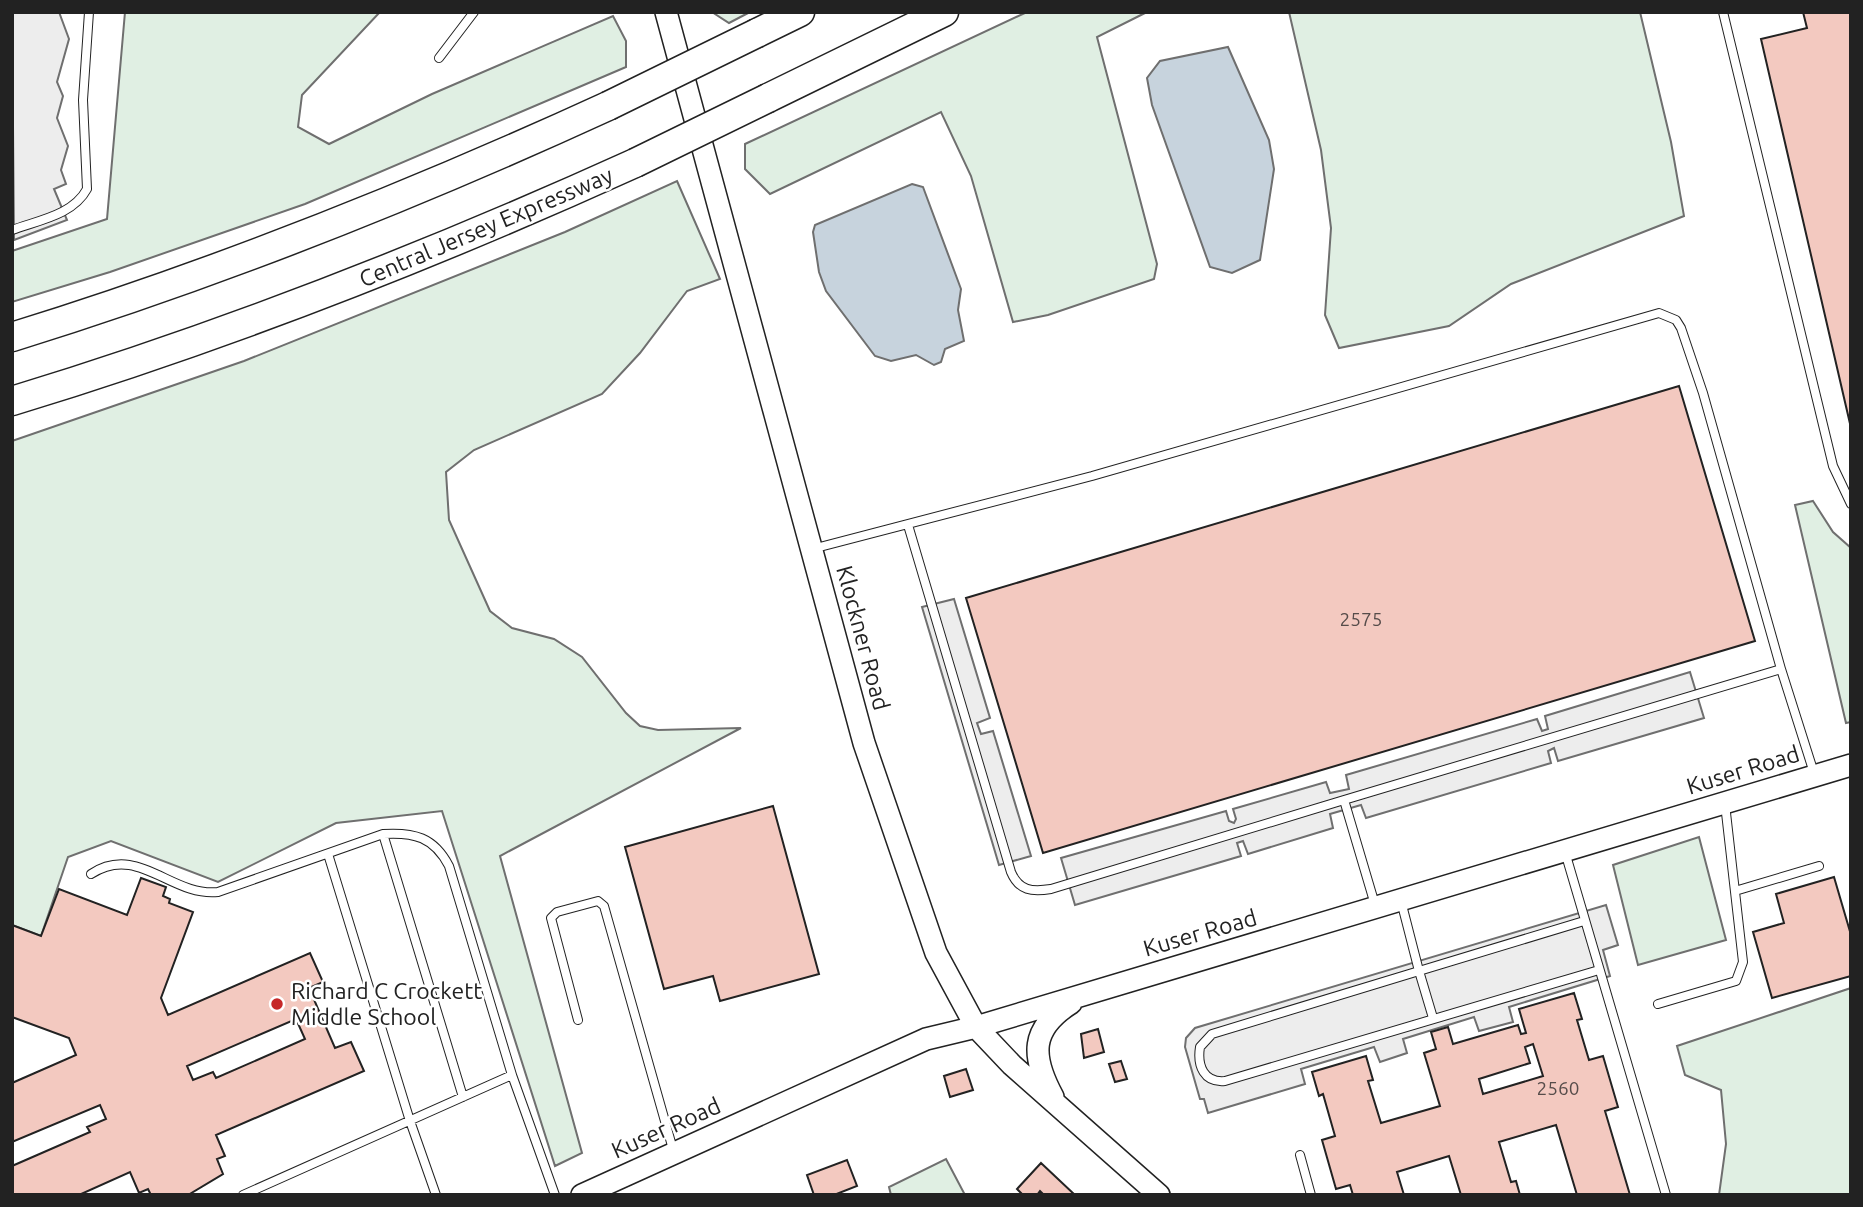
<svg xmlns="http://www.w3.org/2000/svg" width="1863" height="1207" font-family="Ubuntu,sans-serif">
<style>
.green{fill:#e0efe3;stroke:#6f6f6f;stroke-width:2}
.parking{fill:#ededed;stroke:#6f6f6f;stroke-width:2}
.water{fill:#c7d3dd;stroke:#6f6f6f;stroke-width:2}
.building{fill:#f3c9c0;stroke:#222;stroke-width:2;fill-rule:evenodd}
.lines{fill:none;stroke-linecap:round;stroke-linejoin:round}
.lane-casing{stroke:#222;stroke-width:10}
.secondary-casing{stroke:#222;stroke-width:24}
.highway-casing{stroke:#222;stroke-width:31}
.lane{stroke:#fff;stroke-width:8}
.secondary{stroke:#fff;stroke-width:21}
.highway{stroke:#fff;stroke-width:28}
.highway-bridge-casing{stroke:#222;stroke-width:31;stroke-linecap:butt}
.highway-bridge{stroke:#fff;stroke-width:28}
.poi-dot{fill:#c62828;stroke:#fff;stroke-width:2.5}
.labels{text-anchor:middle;stroke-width:5;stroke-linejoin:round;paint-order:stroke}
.number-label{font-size:19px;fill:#564c4a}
.street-label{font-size:23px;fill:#222;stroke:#fff}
.poi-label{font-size:23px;fill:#222;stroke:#fff;text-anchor:start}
</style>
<rect width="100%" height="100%" fill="#fff"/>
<path class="green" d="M 125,12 L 380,12 L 302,95 L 298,127 L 329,144 L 432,94 L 613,16 L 626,41 L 626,67 L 305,204 L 110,272 L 12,302 L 12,251 L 107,219 Z
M 712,12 L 750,12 L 729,23 Z
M 1027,12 L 1147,12 L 1097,37 L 1157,264 L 1154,279 L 1048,315 L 1013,322 L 971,176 L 941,112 L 770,194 L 745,169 L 745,144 Z
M 1289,12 L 1640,12 L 1671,142 L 1684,216 L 1511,284 L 1449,326 L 1339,348 L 1325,315 L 1331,228 L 1321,150 Z
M 677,181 L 720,279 L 687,291 L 640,353 L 602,394 L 474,450 L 446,472 L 449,520 L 490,611 L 512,628 L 554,639 L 582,657 L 626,713 L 640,726 L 658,730 L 741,728 L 500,856 L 582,1153 L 555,1166 L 442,811 L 336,823 L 218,882 L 111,841 L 68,857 L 41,936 L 12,925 L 12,441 L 244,361 L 565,232 Z
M 1813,501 L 1833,532 L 1851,548 L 1851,722 L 1846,723 L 1795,505 Z
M 1699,837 L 1726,940 L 1638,965 L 1613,865 Z
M 1851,988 L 1851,1195 L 1719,1195 L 1726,1144 L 1721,1090 L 1685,1075 L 1677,1046 Z
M 946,1159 L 965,1195 L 891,1195 L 889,1187 Z"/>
<path class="parking" d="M 12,12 L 59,12 L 69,39 L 57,82 L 63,96 L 57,118 L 68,146 L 61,170 L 66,184 L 54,189 L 67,220 L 14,240 Z
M 954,599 L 990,718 L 977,723 L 981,734 L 993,731 L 1031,856 L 999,865 L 922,607 Z
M 1690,672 L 1704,718 L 1558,761 L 1554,748 L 1548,751 L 1551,763 L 1366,818 L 1361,805 L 1330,814 L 1333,828 L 1248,854 L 1243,841 L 1237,843 L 1241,856 L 1075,905 L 1061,858 L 1226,811 L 1229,821 L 1234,823 L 1236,819 L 1233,809 L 1326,782 L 1330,793 L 1349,789 L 1346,775 L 1537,719 L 1542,731 L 1548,729 L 1545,716 Z
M 1606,905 L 1618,945 L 1603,950 L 1610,976 L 1509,1007 L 1513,1022 L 1479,1031 L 1474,1017 L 1403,1039 L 1407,1053 L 1380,1062 L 1374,1047 L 1301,1069 L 1305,1084 L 1208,1113 L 1204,1099 L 1200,1099 L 1185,1047 L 1186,1038 L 1195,1028 Z"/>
<path class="water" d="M 1228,47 L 1269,140 L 1274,169 L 1260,260 L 1232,273 L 1210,267 L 1152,105 L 1147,78 L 1160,61 Z
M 912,184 L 923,187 L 961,289 L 958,310 L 964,341 L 945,349 L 941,362 L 934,365 L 916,355 L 891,361 L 875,356 L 826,291 L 819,272 L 813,232 L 815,225 Z"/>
<path class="building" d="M 1803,12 L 1851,12 L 1851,428 L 1761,39 L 1807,28 Z
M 1679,386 L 1755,641 L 1043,853 L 966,598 Z
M 773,806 L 819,974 L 720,1001 L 713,976 L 664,989 L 625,847 Z
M 1834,877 L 1851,935 L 1851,976 L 1772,998 L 1753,932 L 1784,923 L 1776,894 Z
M 141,878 L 166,887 L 163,896 L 170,899 L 169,903 L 193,912 L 161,998 L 168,1015 L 310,953 L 323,982 L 309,988 L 335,1048 L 351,1042 L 364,1071 L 216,1135 L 225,1156 L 217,1159 L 223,1174 L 188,1195 L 151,1195 L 148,1189 L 139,1193 L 130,1172 L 79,1195 L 12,1195 L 12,1166 L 90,1132 L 87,1127 L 106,1119 L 100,1105 L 12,1142 L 12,1083 L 76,1055 L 69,1038 L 12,1017 L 12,925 L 41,936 L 59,889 L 127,915 ZM 296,1019 L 305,1039 L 216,1078 L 213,1072 L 193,1080 L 187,1066 Z
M 1574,993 L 1582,1019 L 1577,1020 L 1589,1060 L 1603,1056 L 1618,1107 L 1605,1111 L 1630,1195 L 1577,1195 L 1556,1125 L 1499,1142 L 1511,1182 L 1516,1181 L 1520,1195 L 1461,1195 L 1449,1156 L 1397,1172 L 1404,1195 L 1353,1195 L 1350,1185 L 1336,1189 L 1322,1140 L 1335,1136 L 1323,1094 L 1319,1096 L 1312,1072 L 1366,1056 L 1373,1080 L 1368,1081 L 1381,1123 L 1440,1106 L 1424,1053 L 1436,1049 L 1431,1032 L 1448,1027 L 1453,1044 L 1518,1025 L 1521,1034 L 1526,1033 L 1519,1009 ZM 1533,1044 L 1543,1076 L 1483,1094 L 1479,1079 L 1530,1063 L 1525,1047 Z
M 1098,1029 L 1104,1052 L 1084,1058 L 1081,1034 Z
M 1121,1061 L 1127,1079 L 1115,1082 L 1109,1064 Z
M 966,1069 L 973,1090 L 950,1097 L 944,1076 Z
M 847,1160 L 857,1186 L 834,1195 L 814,1195 L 807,1175 Z
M 1041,1163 L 1075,1195 L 1044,1195 L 1040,1191 L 1037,1195 L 1023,1195 L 1017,1189 Z"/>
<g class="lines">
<defs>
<path id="lane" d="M 1723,12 L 1833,466 L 1851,504
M 439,58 L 474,12
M 12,230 C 39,220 73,215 87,189 L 83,100 L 89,12
M 908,525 L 1011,872 C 1019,891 1032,892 1051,889 L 1344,800
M 812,549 L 1092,476 L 1659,313 L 1676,320 L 1681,328 L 1703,393 L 1781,669
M 383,834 L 463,1097
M 1565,852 L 1666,1195
M 328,854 L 410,1121 L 436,1195
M 91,874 C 138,843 171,897 218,892 L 383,834 C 414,832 434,837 449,866 L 512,1075 L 555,1195
M 1735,891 L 1819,866
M 1401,901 L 1419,971 L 1212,1034 L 1200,1047 C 1197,1066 1204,1083 1225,1081 L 1599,970
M 1376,908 L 1344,800 L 1781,669 L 1814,773
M 1658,1004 L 1736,981 L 1743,962 L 1725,804
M 1433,1018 L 1419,971 L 1584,921
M 578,1020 L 551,918 L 557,912 L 598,901 L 604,906 L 674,1153
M 1300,1155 L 1311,1195
M 243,1195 L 512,1075"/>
<path id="secondary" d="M 666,12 L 864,743 L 936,953 L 976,1027 L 1012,1065 L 1159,1195
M 1053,1097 C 1031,1056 1030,1029 1071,1003
M 582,1195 L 926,1039 L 976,1027 L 1851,765"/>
<path id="highway" d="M 757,33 L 800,12
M 768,98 L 944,12
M 12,337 C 216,274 414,195 608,106
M 12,401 C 226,336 432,255 635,163"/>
</defs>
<use href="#lane" class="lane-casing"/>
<use href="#secondary" class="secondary-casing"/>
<use href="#highway" class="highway-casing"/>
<use href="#lane" class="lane"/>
<use href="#secondary" class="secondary"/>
<use href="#highway" class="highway"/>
<defs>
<path id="highway-bridge" d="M 608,106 L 757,33
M 635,163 L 768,98"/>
</defs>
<use href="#highway-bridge" class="highway-bridge-casing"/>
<use href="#highway-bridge" class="highway-bridge"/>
</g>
<circle class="poi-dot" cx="277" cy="1004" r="7"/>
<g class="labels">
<g class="number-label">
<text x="1361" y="626">2575</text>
<text x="1558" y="1095">2560</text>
</g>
<g class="street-label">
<text transform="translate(486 227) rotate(-23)" y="8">Central Jersey Expressway</text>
<text transform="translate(863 638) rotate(75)" y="8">Klockner Road</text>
<text transform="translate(1743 770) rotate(-17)" y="8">Kuser Road</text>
<text transform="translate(1200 933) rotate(-16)" y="8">Kuser Road</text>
<text transform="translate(666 1128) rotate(-24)" y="8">Kuser Road</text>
</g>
<g class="poi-label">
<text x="291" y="999">Richard C Crockett<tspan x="291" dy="26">Middle School</tspan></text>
</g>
</g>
<rect width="1863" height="1207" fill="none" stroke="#222222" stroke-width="28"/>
</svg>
